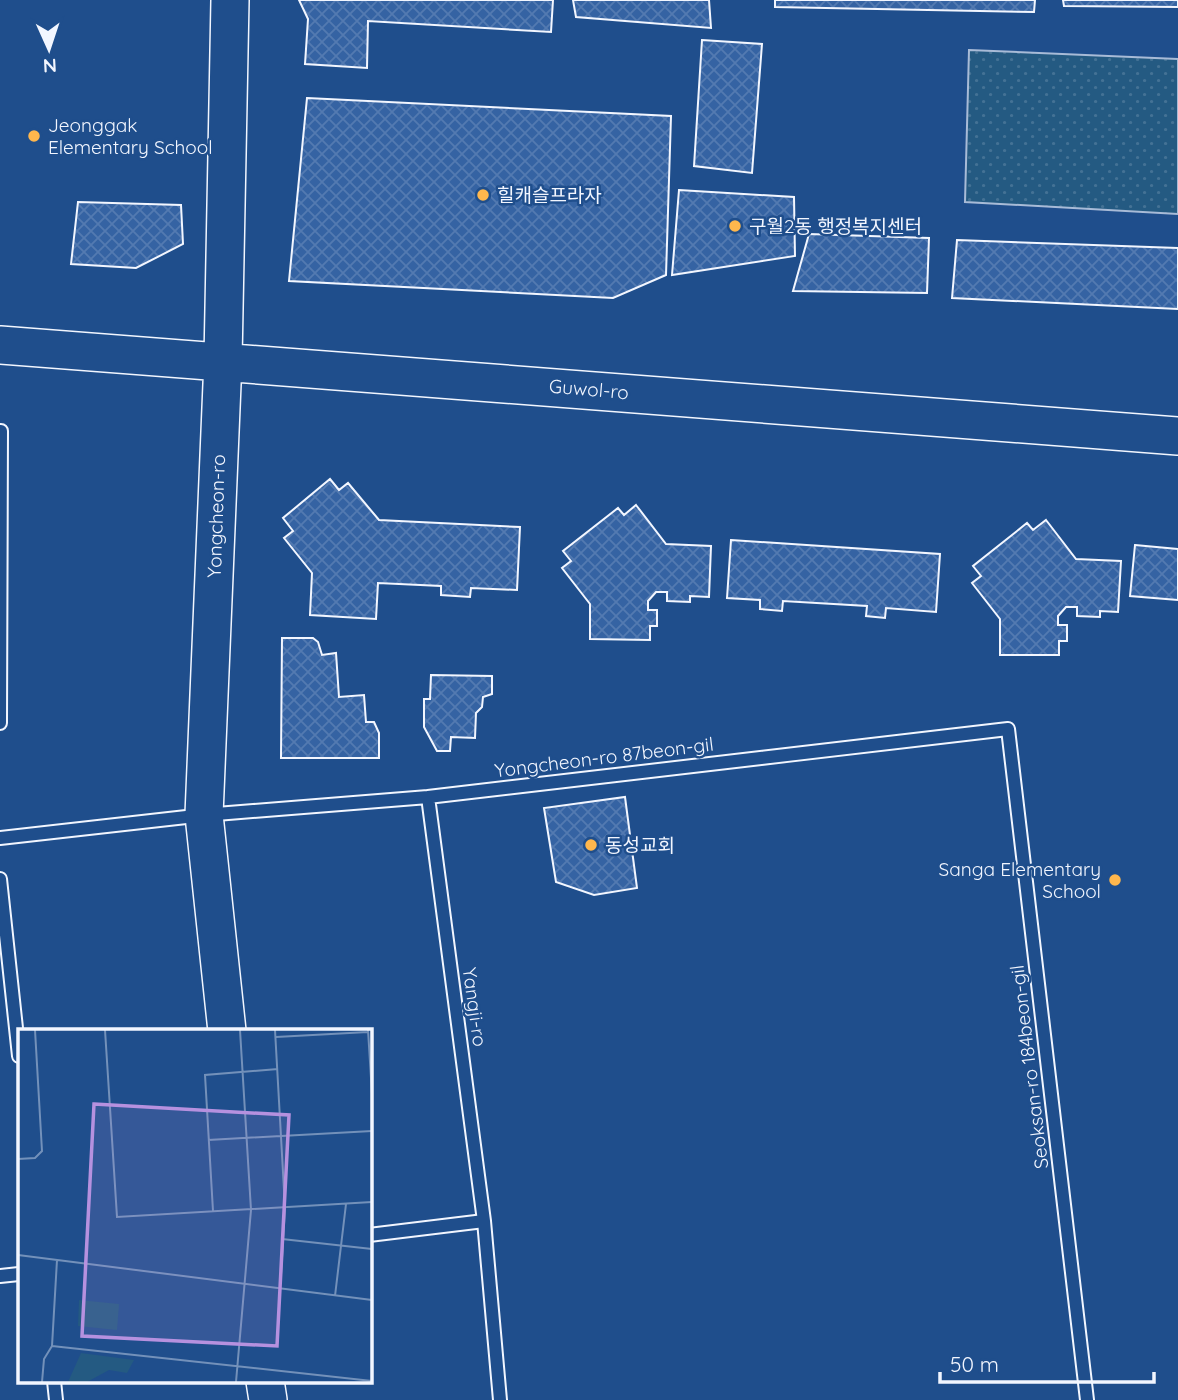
<svg xmlns="http://www.w3.org/2000/svg" width="1178" height="1400" font-family="Quicksand,'Noto Sans KR',sans-serif">
<style>
.green{fill:url(#green-dots);stroke:#a8bbd7;stroke-width:2}
.building{fill:url(#building-cross-hatch);stroke:#f2f6ff;stroke-width:2}
.lines{fill:none;stroke-linecap:round;stroke-linejoin:round}
.lane-casing{stroke:#f2f6ff;stroke-width:16}
.secondary-casing{stroke:#f2f6ff;stroke-width:40}
.lane{stroke:#1f4e8c;stroke-width:12}
.secondary{stroke:#1f4e8c;stroke-width:37}
.poi-dot{fill:#ffb74d;stroke:#1f4e8c;stroke-width:2.5}
.labels{text-anchor:middle;stroke-width:5;stroke-linejoin:round;paint-order:stroke}
.poi-label{font-size:19px;fill:#f2f6ff;stroke:#1f4e8c;text-anchor:start}
.street-label{font-size:19px;fill:#f2f6ff;stroke:#1f4e8c}
.inset-road{fill:none;stroke:#7391ba;stroke-width:2}
.view{fill:#b691df;fill-opacity:0.15;stroke:#b691df;stroke-width:3.5}
.inset-edge{fill:none;stroke:#f2f6ff;stroke-width:3.5}
</style>
<defs>
<pattern id="green-dots" width="8" height="8" patternUnits="userSpaceOnUse" patternTransform="scale(1.75)"><rect width="8" height="8" fill="#245a82"/><path d="M2 2h.1M6 6h.1" fill="none" stroke="#447295" stroke-width="1.8" stroke-linecap="round"/></pattern>
<pattern id="building-cross-hatch" width="8" height="8" patternUnits="userSpaceOnUse" patternTransform="scale(1.75)"><rect width="8" height="8" fill="#3563a3"/><path d="M0 0l8 8M0 8l8-8" fill="none" stroke="#537ab1"/></pattern>
</defs>
<rect width="100%" height="100%" fill="#1f4e8c"/>
<path class="green" d="M 969,50 L 1178,59 L 1178,214 L 965,202 Z"/>
<path class="building" d="M 299,0 L 553,0 L 551,32 L 368,21 L 367,68 L 305,64 L 308,19 Z
M 573,0 L 709,0 L 711,28 L 576,17 Z
M 775,0 L 1035,0 L 1034,12 L 775,7 Z
M 1063,0 L 1178,0 L 1178,7 L 1064,6 Z
M 702,40 L 762,44 L 752,173 L 694,166 Z
M 307,98 L 671,116 L 666,275 L 613,298 L 289,281 Z
M 679,190 L 794,197 L 795,256 L 672,275 Z
M 78,202 L 181,205 L 183,244 L 136,268 L 71,264 Z
M 809,234 L 929,238 L 927,293 L 793,291 Z
M 957,240 L 1178,248 L 1178,309 L 952,298 Z
M 330,479 L 339,490 L 348,483 L 379,520 L 520,527 L 517,590 L 471,588 L 470,597 L 441,595 L 441,586 L 378,583 L 376,619 L 310,615 L 312,573 L 284,538 L 293,531 L 283,518 Z
M 636,505 L 666,544 L 711,546 L 709,597 L 690,596 L 690,602 L 667,601 L 667,592 L 656,592 L 648,601 L 648,610 L 657,610 L 657,626 L 650,626 L 650,640 L 590,639 L 590,604 L 562,568 L 571,561 L 563,551 L 618,508 L 624,515 Z
M 1046,520 L 1076,559 L 1121,561 L 1118,612 L 1100,611 L 1100,617 L 1077,616 L 1077,607 L 1066,607 L 1058,616 L 1058,625 L 1067,625 L 1067,641 L 1059,641 L 1059,655 L 1000,655 L 1000,619 L 972,583 L 981,576 L 973,566 L 1027,523 L 1033,530 Z
M 731,540 L 940,554 L 936,612 L 886,608 L 885,618 L 866,616 L 867,606 L 783,601 L 782,611 L 760,609 L 760,600 L 727,598 Z
M 1135,545 L 1178,549 L 1178,600 L 1130,596 Z
M 282,638 L 313,638 L 318,642 L 322,655 L 336,653 L 339,697 L 364,695 L 366,722 L 374,722 L 379,733 L 379,758 L 281,758 Z
M 431,675 L 492,676 L 492,694 L 483,697 L 482,707 L 476,713 L 475,738 L 451,737 L 450,751 L 437,751 L 424,727 L 424,699 L 430,699 Z
M 625,797 L 637,888 L 594,895 L 556,882 L 544,808 Z"/>
<g class="lines">
<defs>
<path id="lane" d="M 0,723 L 1,431
M 428,797 L 484,1221 L 500,1400
M 0,838 L 204,815 L 428,797 L 1008,729 L 1087,1400
M 0,879 L 19,1056
M 369,1235 L 484,1221
M 0,1276 L 19,1274
M 54,1381 L 56,1400"/>
<path id="secondary" d="M 0,345 L 1178,436
M 227,1031 L 204,815 L 223,360 L 230,0
M 265,1381 L 268,1400"/>
</defs>
<use href="#lane" class="lane-casing"/>
<use href="#secondary" class="secondary-casing"/>
<use href="#lane" class="lane"/>
<use href="#secondary" class="secondary"/>
</g>
<g class="poi-dot">
<circle cx="34" cy="136" r="7"/>
<circle cx="483" cy="195" r="7"/>
<circle cx="735" cy="226" r="7"/>
<circle cx="591" cy="845" r="7"/>
<circle cx="1115" cy="880" r="7"/>
</g>
<g class="labels">
<g class="poi-label">
<text x="48" y="132">Jeonggak<tspan x="48" dy="22">Elementary School</tspan></text>
<text x="497" y="202">힐캐슬프라자</text>
<text x="749" y="233">구월2동 행정복지센터</text>
<text x="605" y="852">동성교회</text>
<text x="1101" y="876" text-anchor="end">Sanga Elementary<tspan x="1101" dy="22">School</tspan></text>
</g>
<g class="street-label">
<text transform="translate(589 389) rotate(5)" y="7">Guwol-ro</text>
<text transform="translate(216 516) rotate(-88)" y="7">Yongcheon-ro</text>
<text transform="translate(604 757) rotate(-7)" y="7">Yongcheon-ro 87beon-gil</text>
<text transform="translate(475 1007) rotate(82)" y="7">Yangji-ro</text>
<text transform="translate(1029 1067) rotate(-97)" y="7">Seoksan-ro 184beon-gil</text>
</g>
</g>
<g transform="translate(18 1029)">
<rect width="354" height="354" fill="#1f4e8c"/>
<path d="M 61,271 L 101,275 L 99,301 L 60,297 ZM 63,324 L 116,331 L 109,344 L 91,341 L 69,353 L 50,353 Z" fill="#245a82"/>
<path class="inset-road" d="M 87,1 L 99,188 L 354,173M 257,1 L 267,179 L 263,246M 350,1 L 354,65M 258,8 L 350,3M 190,111 L 354,102M 0,130 L 17,129 L 24,122 L 17,1M 195,182 L 187,46 L 260,40M 264,210 L 354,220M 0,226 L 354,271M 317,267 L 328,175M 34,317 L 354,352M 24,353 L 26,330 L 34,317 L 39,231M 218,353 L 233,181 L 222,1"/>
<path class="view" d="M 76,75 L 271,86 L 259,317 L 64,307 Z"/>
<rect width="354" height="354" class="inset-edge"/>
</g>
<g transform="translate(49 49) rotate(177)" stroke="#1f4e8c" stroke-width="5" paint-order="stroke">
<path d="M0-5L12 26L0 18L-12 26Z" fill="#f2f6ff"/>
<text y="-10" font-size="19" font-weight="bold" text-anchor="middle" fill="#f2f6ff">N</text>
</g>
<path d="M940 1372v10h214v-10" fill="none" stroke="#f2f6ff" stroke-width="3.5"/>
<text x="950" y="1372" font-size="21" fill="#f2f6ff" stroke="#1f4e8c" stroke-width="5" paint-order="stroke">50 m</text>
</svg>
